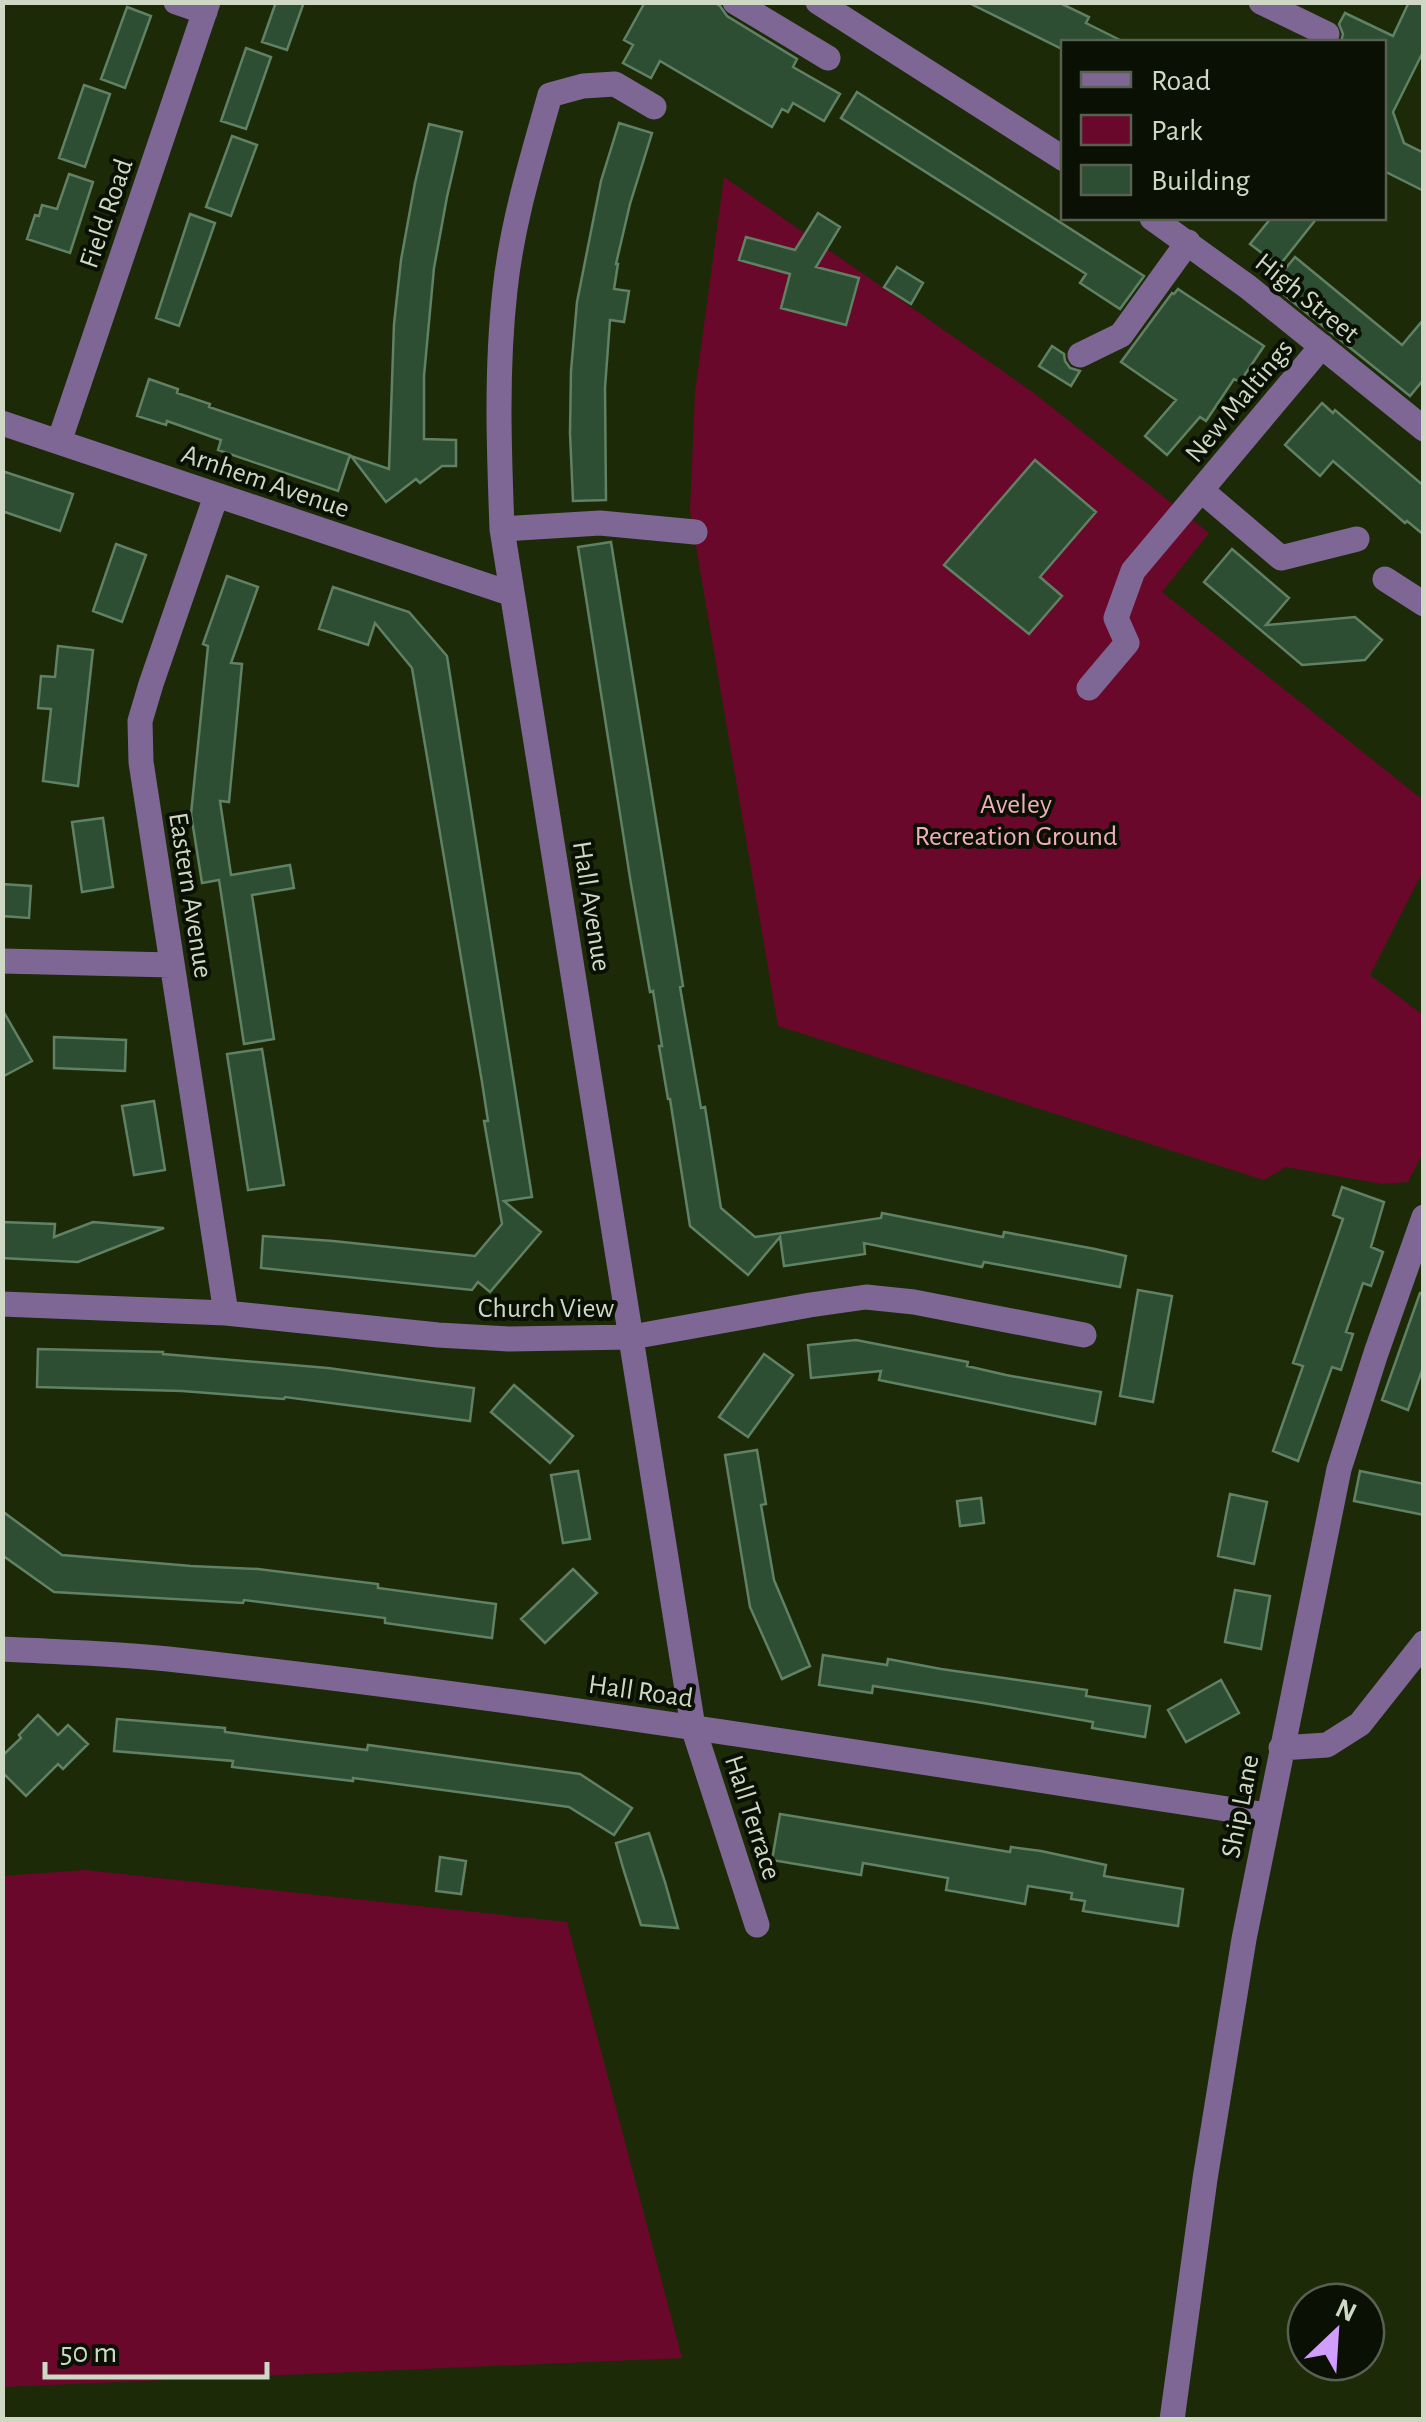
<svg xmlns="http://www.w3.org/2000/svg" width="1426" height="2422" font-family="'Alegreya Sans',sans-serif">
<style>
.green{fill:#6a082b}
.building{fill:#2e4e33;stroke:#608164;stroke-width:2.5}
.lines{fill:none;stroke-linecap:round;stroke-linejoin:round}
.minor{stroke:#7f6795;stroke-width:25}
.labels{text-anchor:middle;stroke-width:8;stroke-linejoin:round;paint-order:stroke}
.street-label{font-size:28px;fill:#ced8c4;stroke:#0a1004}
.park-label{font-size:28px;fill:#f1aeb9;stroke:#0a1004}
</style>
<rect width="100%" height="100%" fill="#1d2a07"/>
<path class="green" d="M 724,177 L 1034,393 L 1209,533 L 1162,592 L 1423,800 L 1423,871 L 1370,975 L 1423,1015 L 1423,1153 L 1408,1182 L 1382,1184 L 1286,1167 L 1264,1180 L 778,1026 L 690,511 L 695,392 Z
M 85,1870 L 567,1922 L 682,2358 L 3,2387 L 3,1876 Z"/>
<path class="building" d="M 276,2 L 304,2 L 287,50 L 262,42 Z
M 645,2 L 714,2 L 720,6 L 727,16 L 797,59 L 793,67 L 840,94 L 824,121 L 793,103 L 788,112 L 782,109 L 772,127 L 660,61 L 651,78 L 623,63 L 633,45 L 624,40 Z
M 967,2 L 1058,2 L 1089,17 L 1086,23 L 1124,42 L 1064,42 L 1064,50 Z
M 1409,2 L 1424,2 L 1424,50 L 1393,112 L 1404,143 L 1424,153 L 1424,191 L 1384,171 L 1384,42 L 1341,42 L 1343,34 L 1339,24 L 1345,13 L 1393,36 Z
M 127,7 L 151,16 L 125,88 L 101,79 Z
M 246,48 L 271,57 L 246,129 L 221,121 Z
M 84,85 L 110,94 L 85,167 L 59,158 Z
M 857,92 L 1144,276 L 1120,309 L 1080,283 L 1086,274 L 841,118 Z
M 619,123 L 652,133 L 630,204 L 616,264 L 618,264 L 614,289 L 629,291 L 624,322 L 610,320 L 605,388 L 606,500 L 573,501 L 570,433 L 571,371 L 577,302 L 601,181 Z
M 429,124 L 462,132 L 447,197 L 434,268 L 424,376 L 424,439 L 456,440 L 456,466 L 442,466 L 420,483 L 416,479 L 386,502 L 351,456 L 389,469 L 394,324 L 401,260 L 415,183 Z
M 232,136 L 257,145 L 231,216 L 206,207 Z
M 69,174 L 93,182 L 70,253 L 27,239 L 35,215 L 39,216 L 42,205 L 57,209 Z
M 818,213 L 840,227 L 816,267 L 859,278 L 846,325 L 781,308 L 790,274 L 739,260 L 746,237 L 795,250 Z
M 190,214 L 215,223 L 179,326 L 156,318 Z
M 1271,218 L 1317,218 L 1279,266 L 1250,244 Z
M 1295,257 L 1402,345 L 1424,319 L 1424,379 L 1410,396 L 1272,285 Z
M 897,267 L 923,283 L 911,304 L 884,287 Z
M 1178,289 L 1264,346 L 1240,382 L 1234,379 L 1206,421 L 1200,417 L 1167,455 L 1145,436 L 1176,400 L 1121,362 L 1172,293 L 1174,294 Z
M 1052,346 L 1064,354 L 1065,361 L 1070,368 L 1080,371 L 1071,386 L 1039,366 Z
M 149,379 L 178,389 L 177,393 L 210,404 L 209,407 L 350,455 L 338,491 L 218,450 L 221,440 L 167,421 L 166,425 L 137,416 Z
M 1322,403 L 1333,413 L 1335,410 L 1424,486 L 1424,535 L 1407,521 L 1405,523 L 1333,461 L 1320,476 L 1285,445 Z
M 1035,460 L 1096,512 L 1040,577 L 1062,596 L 1029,634 L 944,565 Z
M 2,471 L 73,494 L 60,531 L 2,511 Z
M 611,542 L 683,986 L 680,987 L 701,1108 L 705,1107 L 721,1208 L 755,1237 L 881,1218 L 882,1213 L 1003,1237 L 1004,1232 L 1095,1249 L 1126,1256 L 1120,1287 L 984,1262 L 982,1267 L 864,1243 L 865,1254 L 784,1266 L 780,1237 L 748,1275 L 690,1226 L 670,1099 L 668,1099 L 659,1046 L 662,1046 L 653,991 L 650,992 L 631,884 L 578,547 Z
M 116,544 L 146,555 L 122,622 L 93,611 Z
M 1232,549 L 1289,598 L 1266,625 L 1355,617 L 1382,640 L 1365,660 L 1302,665 L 1204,582 Z
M 227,576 L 258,587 L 231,663 L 242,664 L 229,802 L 220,801 L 231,875 L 290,865 L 294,888 L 252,895 L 274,1039 L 244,1044 L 219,880 L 202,883 L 191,814 L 208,646 L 203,644 Z
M 333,587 L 409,612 L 447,656 L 532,1197 L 504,1201 L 541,1232 L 490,1292 L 478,1282 L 472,1290 L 261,1268 L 263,1236 L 333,1241 L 475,1256 L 502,1224 L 484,1121 L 488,1121 L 482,1082 L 412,668 L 375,623 L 368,645 L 319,629 Z
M 58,646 L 93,650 L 78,786 L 43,781 L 51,709 L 38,708 L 41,676 L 55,677 Z
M 103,818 L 113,887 L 82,892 L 72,822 Z
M 2,884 L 31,886 L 29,918 L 2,916 Z
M 2,1009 L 32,1061 L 2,1077 Z
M 54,1037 L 126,1040 L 125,1071 L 54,1068 Z
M 262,1049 L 284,1185 L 248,1190 L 227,1054 Z
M 154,1101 L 165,1170 L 134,1175 L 122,1106 Z
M 1342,1187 L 1384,1202 L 1371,1247 L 1383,1252 L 1371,1286 L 1363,1283 L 1346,1332 L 1353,1334 L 1341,1370 L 1332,1367 L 1298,1461 L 1273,1451 L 1303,1366 L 1293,1363 L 1343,1219 L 1333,1215 Z
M 2,1222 L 55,1224 L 54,1237 L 93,1222 L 164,1228 L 78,1262 L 2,1258 Z
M 1138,1290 L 1172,1296 L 1153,1402 L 1120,1396 Z
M 1420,1293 L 1424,1294 L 1424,1365 L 1408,1410 L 1382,1400 Z
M 856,1340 L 968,1362 L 967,1366 L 1006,1375 L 1101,1392 L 1095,1424 L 879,1380 L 881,1371 L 811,1378 L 808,1345 Z
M 38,1349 L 163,1352 L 163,1354 L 328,1368 L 474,1388 L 470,1421 L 285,1397 L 284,1399 L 182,1391 L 37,1387 Z
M 764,1354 L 793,1375 L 748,1437 L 719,1417 Z
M 514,1385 L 573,1436 L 550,1463 L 491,1412 Z
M 757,1450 L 766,1504 L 761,1505 L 774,1580 L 810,1666 L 782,1679 L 750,1607 L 725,1455 Z
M 578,1471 L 590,1539 L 563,1543 L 551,1475 Z
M 1360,1471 L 1424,1484 L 1424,1515 L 1354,1501 Z
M 1230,1494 L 1267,1502 L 1254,1564 L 1218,1556 Z
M 981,1498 L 984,1523 L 960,1526 L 957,1501 Z
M 2,1511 L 62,1555 L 191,1566 L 258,1569 L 378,1584 L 378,1588 L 496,1604 L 492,1638 L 385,1623 L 385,1618 L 244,1600 L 243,1603 L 54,1592 L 2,1555 Z
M 573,1569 L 597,1593 L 545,1643 L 521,1619 Z
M 1235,1590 L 1270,1596 L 1261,1649 L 1225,1642 Z
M 823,1655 L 887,1665 L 888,1659 L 941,1669 L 1087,1690 L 1086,1696 L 1150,1706 L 1145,1737 L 1092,1728 L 1093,1722 L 983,1703 L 873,1686 L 872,1693 L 819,1685 Z
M 1221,1680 L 1239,1713 L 1186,1742 L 1168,1710 Z
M 38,1715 L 58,1735 L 68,1725 L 88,1744 L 63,1769 L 58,1764 L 26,1796 L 2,1772 L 2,1756 L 21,1738 L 19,1735 Z
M 117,1719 L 225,1728 L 225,1732 L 367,1750 L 368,1745 L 580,1774 L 632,1808 L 614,1835 L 569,1807 L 353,1778 L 353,1781 L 232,1767 L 233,1761 L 114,1751 Z
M 780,1814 L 1010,1852 L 1011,1847 L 1041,1851 L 1106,1865 L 1104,1876 L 1183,1889 L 1178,1926 L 1083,1911 L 1085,1901 L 1071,1899 L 1072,1893 L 1028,1886 L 1025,1904 L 946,1890 L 948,1878 L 863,1863 L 861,1875 L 772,1860 Z
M 649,1833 L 665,1882 L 678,1928 L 641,1925 L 623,1868 L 616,1843 Z
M 440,1857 L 466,1861 L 461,1894 L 436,1891 Z"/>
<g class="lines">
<path class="minor" d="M 176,2 L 205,12
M 735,2 L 828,58
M 818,2 L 1064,159
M 1261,2 L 1327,34
M 654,107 L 615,84 L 583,86 L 550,95 C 532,159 512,223 505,290 C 496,370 499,449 502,529 L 693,1727 L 757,1925
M 1152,218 L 1248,287 L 1424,429
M 1080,355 L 1121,335 L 1188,242
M 2,423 L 512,594
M 59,442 L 208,2
M 1201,490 L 1281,558 L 1357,539
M 216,496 L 151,684 L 140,721 L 141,762 L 226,1313
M 502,529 L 600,523 L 695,532
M 1385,579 L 1424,604
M 1089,688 L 1127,643 L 1116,618 L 1133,571 L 1322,346
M 2,961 L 172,965
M 2,1304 L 226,1313 L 438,1335 L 509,1339 L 632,1337 L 810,1305 L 866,1297 L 914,1302 L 1084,1335
M 2,1649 C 58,1652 113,1653 168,1659 C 536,1699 902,1760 1267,1815
M 1281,1748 L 1327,1745 L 1360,1724 L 1424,1643
M 1172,2420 L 1205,2179 L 1244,1939 L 1339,1469 L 1376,1353 L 1424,1217"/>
</g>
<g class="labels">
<g class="street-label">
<text transform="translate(105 213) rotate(-71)" y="10">Field Road</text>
<text transform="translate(1308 297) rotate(39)" y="10">High Street</text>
<text transform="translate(1238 400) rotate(-50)" y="10">New Maltings</text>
<text transform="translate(266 480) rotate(19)" y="10">Arnhem Avenue</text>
<text transform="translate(192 895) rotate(81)" y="10">Eastern Avenue</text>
<text transform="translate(593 906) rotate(81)" y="10">Hall Avenue</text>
<text x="546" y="1317">Church View</text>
<text transform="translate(641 1690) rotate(8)" y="10">Hall Road</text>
<text transform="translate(1239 1806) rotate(-79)" y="10">Ship Lane</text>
<text transform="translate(754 1817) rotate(72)" y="10">Hall Terrace</text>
</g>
<g class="park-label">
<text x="1016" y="813">Aveley<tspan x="1016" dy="32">Recreation Ground</tspan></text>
</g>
</g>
<rect width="1426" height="2422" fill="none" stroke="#ced8c4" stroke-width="10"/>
<rect x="1061" y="40" width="325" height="180" fill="#0a1004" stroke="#586051" stroke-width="2.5"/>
<rect x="1081" y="72" width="50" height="15" fill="#7f6795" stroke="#586051" stroke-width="2.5"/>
<text x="1151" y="90" font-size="30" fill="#ced8c4">Road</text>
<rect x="1081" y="115" width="50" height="30" fill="#6a082b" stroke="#586051" stroke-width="2.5"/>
<text x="1151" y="140" font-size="30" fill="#ced8c4">Park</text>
<rect x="1081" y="165" width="50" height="30" fill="#2e4e33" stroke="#586051" stroke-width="2.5"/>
<text x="1151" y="190" font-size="30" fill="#ced8c4">Building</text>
<g transform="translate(1336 2332) rotate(25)"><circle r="48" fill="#0a1004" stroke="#586051" stroke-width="2.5"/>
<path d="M0-8L18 38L0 25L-18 38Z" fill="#d19dfe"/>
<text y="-15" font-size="28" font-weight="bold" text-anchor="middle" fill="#ced8c4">N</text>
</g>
<path d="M45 2362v15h222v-15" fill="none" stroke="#ced8c4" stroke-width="5"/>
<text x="60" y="2362" font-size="30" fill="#ced8c4" stroke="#0a1004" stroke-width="8" paint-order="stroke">50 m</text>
</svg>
